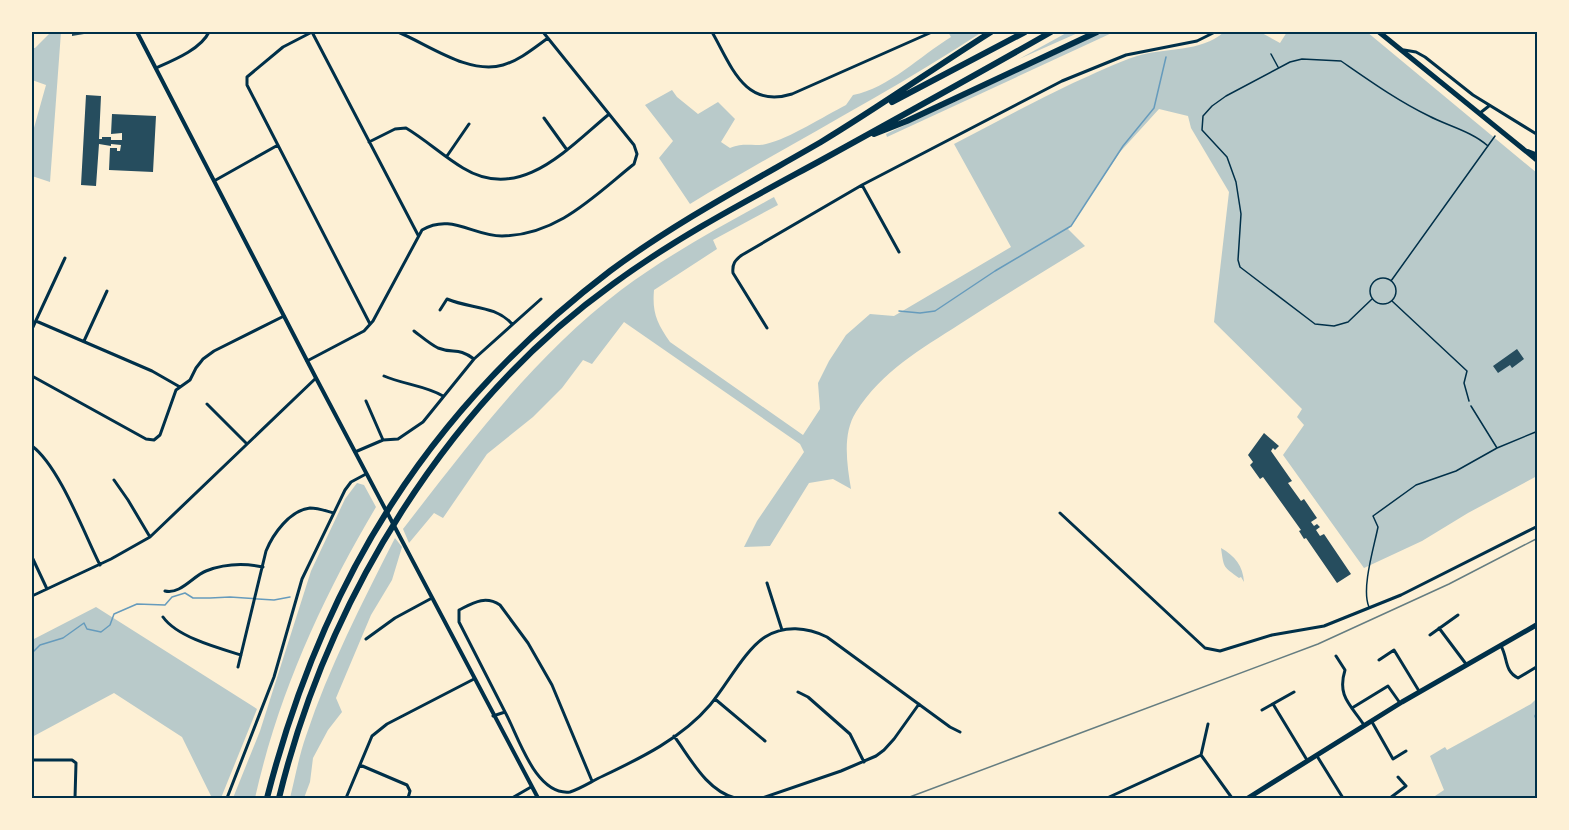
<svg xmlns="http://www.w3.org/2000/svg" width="1569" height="830" font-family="'Public Sans',sans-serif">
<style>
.green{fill:#b9caca}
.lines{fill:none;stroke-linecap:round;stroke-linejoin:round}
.stream{stroke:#669bbc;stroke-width:1.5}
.building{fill:#264d5e}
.path{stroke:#003049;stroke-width:1.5}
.service{stroke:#003049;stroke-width:1.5}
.minor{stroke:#003049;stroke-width:3}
.tertiary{stroke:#003049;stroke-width:4}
.primary{stroke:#003049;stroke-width:5}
.trunk{stroke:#003049;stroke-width:5}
.motorway{stroke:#003049;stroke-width:6}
.rail{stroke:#657d81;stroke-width:1.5}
.neatline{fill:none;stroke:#003049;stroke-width:2}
</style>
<rect width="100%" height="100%" fill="#fdf0d5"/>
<path class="green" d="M 51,32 L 61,32 L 50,182 L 32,176 L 32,135 L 46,85 L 32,80 L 32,48 L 35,48 Z
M 948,32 L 982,32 C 888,94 787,145 690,204 L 659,158 L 673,141 L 645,105 L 672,90 L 677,97 L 698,114 L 718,102 L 735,119 L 721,142 L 730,148 C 746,142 752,147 766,144 C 789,139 824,116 846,105 L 853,95 C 889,88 920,56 951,37 Z
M 1068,32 L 1080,32 L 1019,59 Z
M 1103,32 L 1114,32 L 887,137 L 886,134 Z
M 1224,32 L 1260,32 L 1280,43 L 1287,32 L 1367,32 L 1537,173 L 1537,476 L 1468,513 L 1422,541 L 1364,568 L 1283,455 L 1304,425 L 1297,417 L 1302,409 L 1214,322 L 1229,192 L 1191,128 L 1188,116 L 1159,109 L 1120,152 L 1068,229 L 1085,246 C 1043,272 1001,297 960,324 C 921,349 882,371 856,412 C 842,434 847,464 851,489 L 833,479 L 809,483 L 770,546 L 744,547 L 757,521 L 804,452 L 800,444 L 624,322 L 592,364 L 583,360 L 562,388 L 533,417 L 487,454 L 443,518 L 434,513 L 409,543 L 403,529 C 469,444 534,356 621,290 C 669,254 722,226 774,197 L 778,205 L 713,240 L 717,249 L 654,290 C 652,313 657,323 670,342 L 803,435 L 820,409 L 818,383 L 829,361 L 846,335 L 870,314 L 894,316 L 1011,247 L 954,144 C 994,123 1033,102 1073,83 C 1094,74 1115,63 1137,56 C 1166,47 1200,53 1224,32 Z
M 357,483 L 364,485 L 376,507 C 322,598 278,695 255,798 L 233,798 L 260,731 L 311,571 L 345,499 Z
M 395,538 L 402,547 L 392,580 L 371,615 L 336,698 L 342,712 L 328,730 L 313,758 L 310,782 L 304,798 L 290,798 C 295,778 299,756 306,736 C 329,667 362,603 395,538 Z
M 1221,548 C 1235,556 1243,566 1244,582 L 1241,577 L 1239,578 C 1223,566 1224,569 1221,548 Z
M 96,607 L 257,709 L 221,798 L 212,798 L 182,737 L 114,693 L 32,737 L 32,640 Z
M 1537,698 L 1537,798 L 1432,798 L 1444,790 L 1430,756 L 1445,747 L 1447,750 L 1531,704 Z"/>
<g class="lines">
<path class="stream" d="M 899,311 L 920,313 L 935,311 L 995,271 L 1071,226 L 1123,146 L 1154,108 L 1166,57
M 32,653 L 40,645 L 63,638 L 84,623 L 87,629 L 101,632 L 110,625 L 114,614 L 137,604 L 165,605 L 172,597 L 185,593 L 193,598 L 210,598 L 230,597 L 274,600 L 290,597
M 1538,709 L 1535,716 L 1538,725"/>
</g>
<path class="building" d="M 72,32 L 90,32 L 90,33 L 72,36 Z
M 86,95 L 101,96 L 99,139 L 102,139 L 102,137 L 111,137 L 111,140 L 122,140 L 122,133 L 111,134 L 112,114 L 156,116 L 153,172 L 109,170 L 110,148 L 117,148 L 117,151 L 120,151 L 121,145 L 111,144 L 111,146 L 99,144 L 96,186 L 81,185 Z
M 1517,349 L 1524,359 L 1512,368 L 1510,365 L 1498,373 L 1493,366 Z
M 1264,433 L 1279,446 L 1275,450 L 1273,448 L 1271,451 L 1292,481 L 1288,483 L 1301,501 L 1304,499 L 1317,518 L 1311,522 L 1314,526 L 1317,524 L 1320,527 L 1316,530 L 1320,536 L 1324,534 L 1351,574 L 1337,583 L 1306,538 L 1304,539 L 1299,531 L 1301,530 L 1263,477 L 1260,479 L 1250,465 L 1253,462 L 1248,455 Z"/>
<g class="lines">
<path class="path" d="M 1271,54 L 1278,67
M1370 291a13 13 0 1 1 26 0a13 13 0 1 1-26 0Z
M 1391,281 L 1495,136
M 1372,299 L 1348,322 L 1334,326 L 1315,324 L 1240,267 L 1238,260 L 1241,214 L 1236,182 L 1227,157 L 1202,130 L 1203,116 L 1212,106 L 1226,96 L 1290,62 L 1302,59 L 1341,61 C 1370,81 1398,101 1429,116 C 1448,126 1471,131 1488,146
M 1392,301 L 1467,371 L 1464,383 L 1469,401"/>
<path class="service" d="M 1471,406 L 1497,448
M 1369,607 C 1361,589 1374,547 1378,527 L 1373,516 L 1416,485 L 1456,471 L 1497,448 L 1538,431"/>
<path class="minor" d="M 312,32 L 283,47 L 247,77 L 247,85 L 370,324
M 312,32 L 418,235
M 398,32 C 429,45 469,75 503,65 C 520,60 534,48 548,38
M 712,32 C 731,65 744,109 792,94 L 932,32
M 1404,50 L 1416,52 L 1425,57 L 1473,95 L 1538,135
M 156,68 C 174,60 201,49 209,32
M 1480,113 L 1489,106
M 544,118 L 567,150
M 369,142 L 395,129 L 406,128 C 426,140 443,156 463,168 C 520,203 567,149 608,115
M 447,156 L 469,124
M 214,181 L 278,145
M 862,185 L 899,252
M 440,310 L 447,299 C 470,309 495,305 512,324
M 36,321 L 152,371 L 180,387
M 767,328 L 733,273 C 732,264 735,260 742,255 L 862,185 L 1062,81 L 1126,55 L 1197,41 L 1215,32
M 32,329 L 65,258
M 414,331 C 422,337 430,344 438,348 C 454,354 458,347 474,359
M 84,341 L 107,291
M 307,361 L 364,331 L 373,321 L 422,230 C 451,213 473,236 502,236 C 558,235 594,196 634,164 L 637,154 L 634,145 L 543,32
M 32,376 L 146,439 L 154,440 L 160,435 L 176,390 L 190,380 L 196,368 L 203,359 L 214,351 L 284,316
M 384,376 C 402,384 427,386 443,396
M 366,401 L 383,440
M 207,404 L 247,444
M 32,446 C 59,466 84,533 100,565
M 355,452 L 383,440 L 398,439 L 423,422 L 474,359 L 541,299
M 114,480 L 128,500 L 150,537
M 1060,513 L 1205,648 L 1220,651 L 1272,635 L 1324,626 L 1401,595 L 1538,526
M 32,557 L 47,589
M 767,583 L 782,630
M 165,591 C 180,595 193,576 206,571 C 224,564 244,563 263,567
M 32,596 L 111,559 L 150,537 L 316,378
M 163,617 C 177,637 218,648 241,655
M 1439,628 L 1466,664
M 1430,635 L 1458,615
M 366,639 L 395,618 L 432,598
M 1501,646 C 1508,658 1504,671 1518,678 L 1538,666
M 1336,656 L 1345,670 C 1337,696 1350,704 1364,725
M 1379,660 L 1394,650 L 1419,691
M 238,667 L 266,551 C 273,534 290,510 310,508 C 318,508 326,511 334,513
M 798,692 L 808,697 L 850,734 L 864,762
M 715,699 L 765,741
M 1273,704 L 1307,760
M 1352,708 L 1388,686 L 1400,703
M 1262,710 L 1294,692
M 505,712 L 459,622 L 459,610 C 473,603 485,595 500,605 L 528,643 L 552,685 L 592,781
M 493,716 L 505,712 C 518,735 535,796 570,792 C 582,788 592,781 603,776 C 641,758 682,738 710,705 C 727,685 744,651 765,637 C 784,625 807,627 827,637 L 950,727 L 960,732
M 1372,722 L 1393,759 L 1406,751
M 674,736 C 691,759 706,790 735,798
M 1201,755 L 1232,798
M 1201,755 L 1208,724
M 1317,756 L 1343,798
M 32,760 L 72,760 L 76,763 L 75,798
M 360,765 L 407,785 L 410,791 L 408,798
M 227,798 L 274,677 L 302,579 L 345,490 L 351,482 L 366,474
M 346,798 L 372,736 L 387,724 L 474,679
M 512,798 L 531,787
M 762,798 L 841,771 L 876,756 L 884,750 L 894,739 L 919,704
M 1107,798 L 1201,755
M 1390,798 L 1406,786 L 1398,777"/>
<path class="tertiary" d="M 137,32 L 316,378 L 538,798
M 1528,151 L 1538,155"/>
<path class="primary" d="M 1248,798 L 1402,702 L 1538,624"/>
<path class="trunk" d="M 1379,32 L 1538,161"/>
<path class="motorway" d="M 892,102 L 1025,32
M 874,134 L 907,121 L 1097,32
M 267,798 C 323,579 429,409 610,271 C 676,222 750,183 821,142 C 879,107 934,68 991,32
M 279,798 C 327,601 446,404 613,284 C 677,237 748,200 818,162 C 896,119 974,76 1051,32"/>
<path class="rail" d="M 907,798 L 1318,644 L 1449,584 L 1538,538"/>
</g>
<rect width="1569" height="830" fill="none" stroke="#fdf0d5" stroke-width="66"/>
<rect x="33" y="33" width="1503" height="764" class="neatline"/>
</svg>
